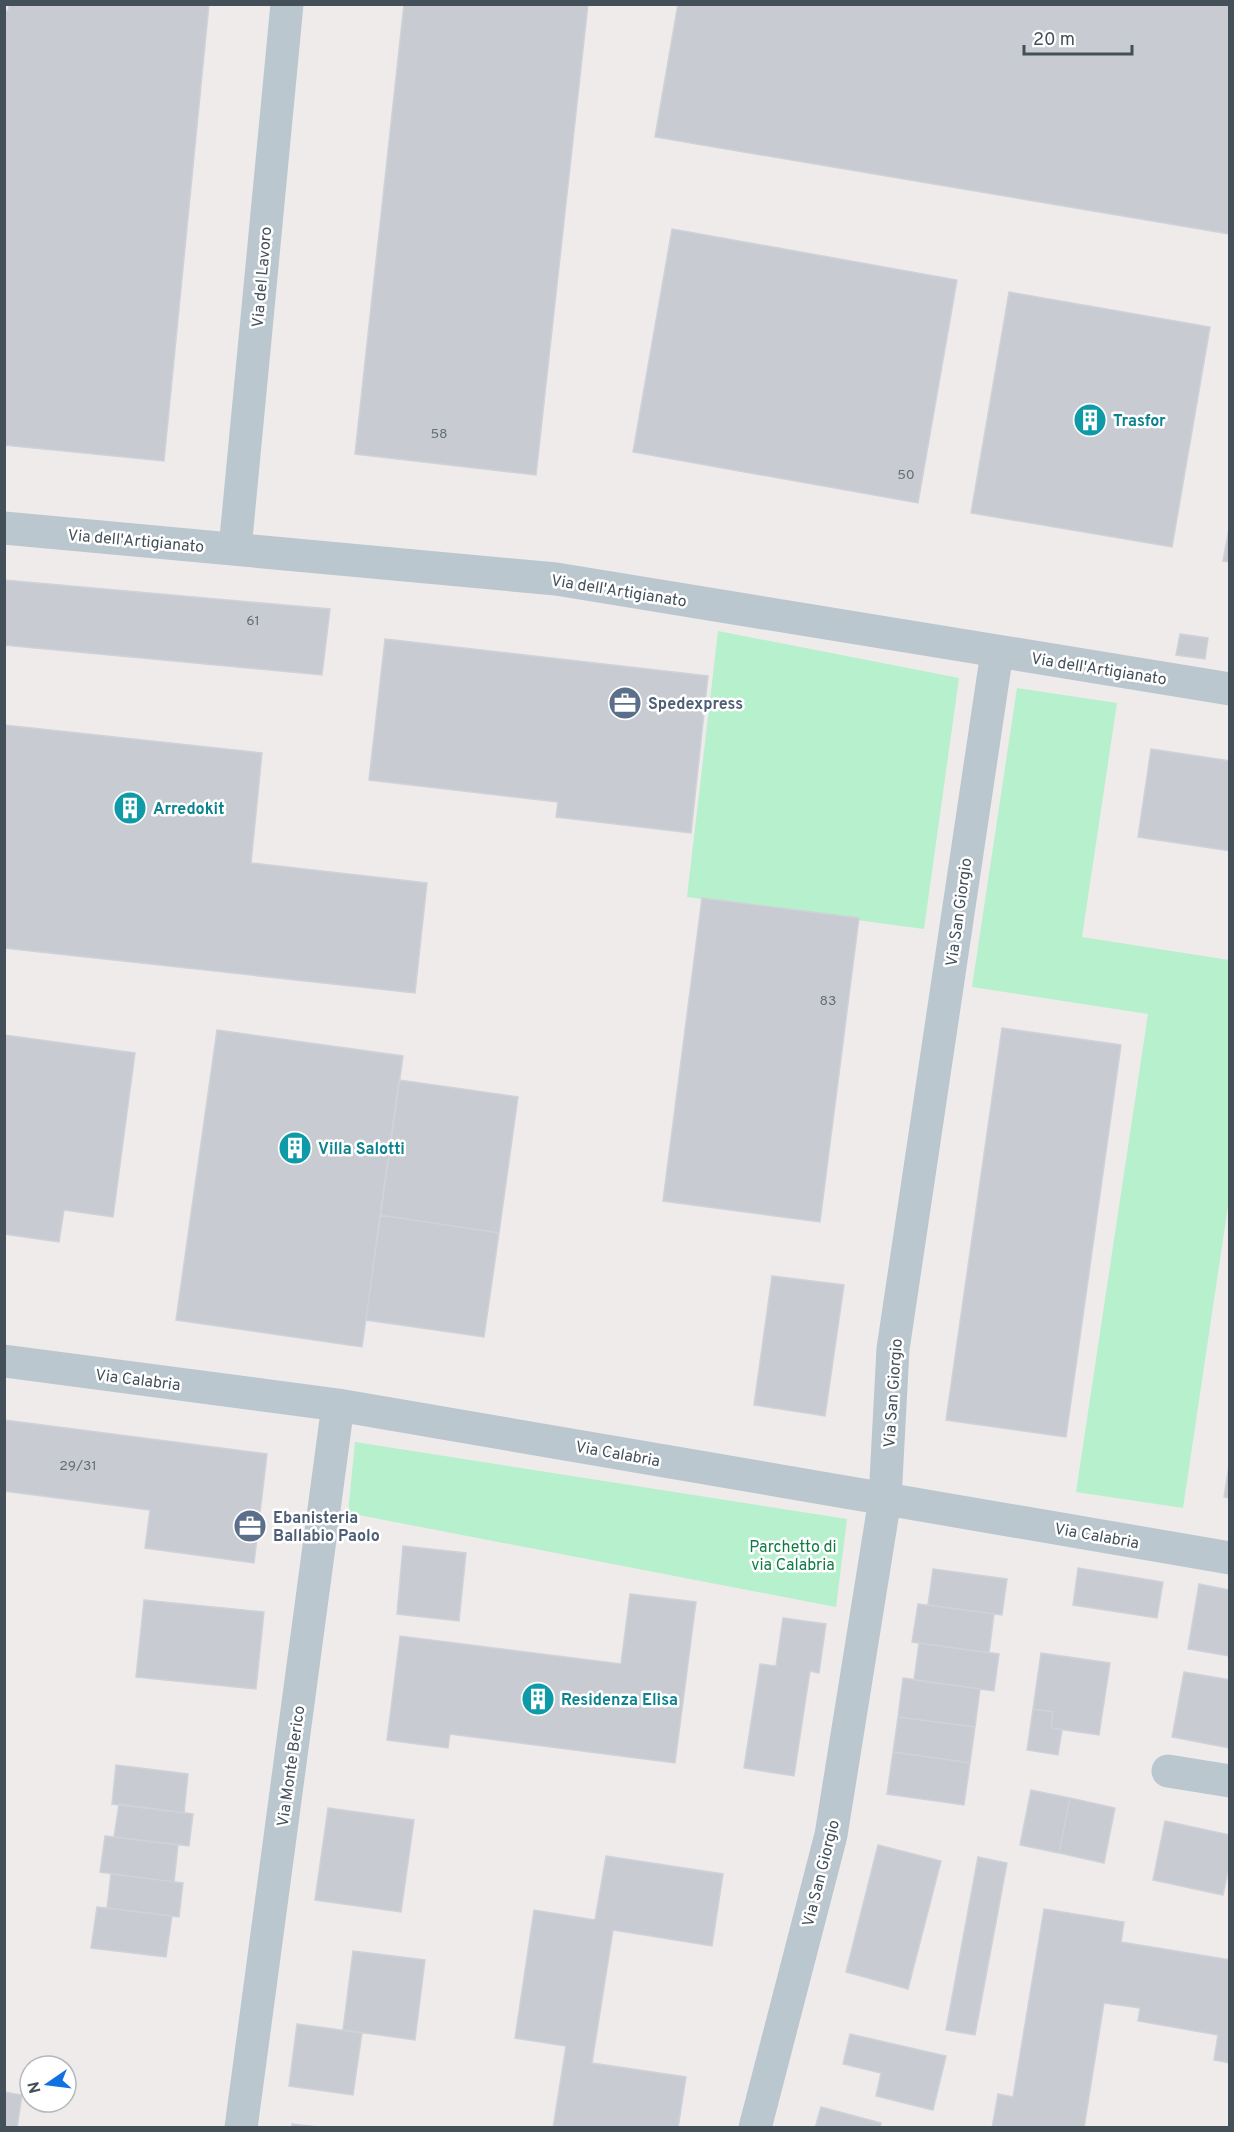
<svg xmlns="http://www.w3.org/2000/svg" width="1234" height="2132" font-family="Overpass,sans-serif">
<style>
.green{fill:#b6f0cc}
.building{fill:#c8cbd1;stroke:#cfd2d8;stroke-width:1.5}
.lines{fill:none;stroke-linecap:round;stroke-linejoin:round}
.minor{stroke:#bbc7cf;stroke-width:33}
.labels{text-anchor:middle;stroke-width:5;stroke-linejoin:round;paint-order:stroke}
.number-label{font-size:14px;fill:#646f78}
.street-label{font-size:16px;fill:#43505a;stroke:#fff}
.culture-label{font-size:16px;font-weight:bold;fill:#0d838f;stroke:#fff;text-anchor:start}
.service-label{font-size:16px;font-weight:bold;fill:#4e5e75;stroke:#fff;text-anchor:start}
.park-label{font-size:16px;fill:#137c46;stroke:#fff}
</style>
<rect width="100%" height="100%" fill="#efebeb"/>
<path class="green" d="M 718,631 L 959,678 L 924,929 L 687,897 Z
M 1017,688 L 1117,703 L 1082,937 L 1229,960 L 1229,1199 L 1183,1508 L 1076,1492 L 1148,1014 L 972,987 Z
M 355,1442 L 847,1519 L 836,1607 L 348,1513 Z"/>
<path class="building" d="M 9,4 L 209,4 L 164,461 L 4,445 L 4,11 L 8,11 Z
M 404,4 L 588,4 L 536,475 L 355,454 Z
M 678,4 L 1230,4 L 1230,234 L 655,137 Z
M 672,229 L 957,280 L 918,503 L 633,452 Z
M 1009,292 L 1210,327 L 1172,547 L 971,513 Z
M 1230,523 L 1230,562 L 1223,561 Z
M 4,580 L 330,609 L 322,675 L 4,645 Z
M 1180,634 L 1208,638 L 1205,659 L 1176,655 Z
M 385,639 L 708,676 L 691,833 L 556,817 L 558,802 L 369,780 Z
M 4,725 L 262,753 L 251,863 L 427,883 L 415,993 L 4,948 Z
M 1151,749 L 1230,761 L 1230,851 L 1138,837 Z
M 702,898 L 859,918 L 820,1222 L 663,1201 Z
M 1002,1028 L 1121,1045 L 1066,1437 L 946,1420 Z
M 217,1030 L 403,1056 L 362,1347 L 176,1320 Z
M 4,1035 L 135,1053 L 113,1217 L 64,1210 L 59,1242 L 4,1234 Z
M 399,1080 L 518,1097 L 499,1233 L 380,1215 Z
M 380,1215 L 499,1233 L 484,1337 L 366,1320 Z
M 772,1276 L 844,1285 L 825,1416 L 754,1405 Z
M 4,1420 L 267,1454 L 254,1563 L 145,1548 L 150,1510 L 4,1491 Z
M 1230,1460 L 1230,1498 L 1224,1497 Z
M 403,1546 L 466,1553 L 459,1621 L 397,1614 Z
M 1078,1568 L 1163,1582 L 1157,1618 L 1073,1605 Z
M 933,1569 L 1007,1579 L 1002,1615 L 928,1605 Z
M 1199,1584 L 1230,1590 L 1230,1656 L 1188,1649 Z
M 630,1594 L 696,1602 L 675,1763 L 450,1734 L 448,1748 L 387,1740 L 400,1636 L 621,1664 Z
M 144,1600 L 264,1612 L 256,1689 L 136,1677 Z
M 918,1604 L 994,1614 L 989,1653 L 912,1642 Z
M 783,1618 L 826,1624 L 819,1673 L 810,1671 L 794,1776 L 744,1768 L 760,1664 L 776,1666 Z
M 919,1643 L 999,1654 L 994,1691 L 914,1680 Z
M 1041,1653 L 1110,1663 L 1099,1735 L 1051,1728 L 1053,1712 L 1033,1709 Z
M 1184,1672 L 1230,1680 L 1230,1748 L 1172,1737 Z
M 903,1678 L 980,1689 L 975,1727 L 898,1717 Z
M 1033,1709 L 1053,1712 L 1051,1728 L 1062,1730 L 1058,1755 L 1027,1750 Z
M 898,1717 L 975,1727 L 970,1763 L 893,1752 Z
M 893,1752 L 970,1763 L 964,1805 L 887,1794 Z
M 116,1765 L 188,1774 L 184,1813 L 112,1804 Z
M 1031,1790 L 1070,1798 L 1059,1853 L 1020,1845 Z
M 1070,1798 L 1115,1808 L 1104,1863 L 1059,1853 Z
M 119,1804 L 193,1814 L 189,1846 L 114,1837 Z
M 328,1808 L 414,1820 L 401,1912 L 315,1900 Z
M 1165,1821 L 1230,1835 L 1230,1862 L 1223,1895 L 1153,1880 Z
M 105,1836 L 178,1845 L 174,1882 L 100,1872 Z
M 878,1845 L 941,1861 L 908,1989 L 846,1972 Z
M 606,1856 L 723,1874 L 712,1946 L 613,1930 L 592,2063 L 686,2077 L 678,2128 L 553,2128 L 566,2046 L 515,2038 L 534,1910 L 595,1920 Z
M 978,1857 L 1007,1863 L 975,2035 L 946,2030 Z
M 111,1874 L 183,1883 L 179,1917 L 107,1908 Z
M 97,1907 L 172,1916 L 166,1957 L 91,1948 Z
M 1044,1909 L 1124,1922 L 1121,1942 L 1230,1960 L 1230,2063 L 1214,2060 L 1218,2035 L 1138,2021 L 1140,2008 L 1104,2003 L 1084,2128 L 992,2128 L 998,2094 L 1013,2097 Z
M 353,1951 L 425,1960 L 415,2040 L 343,2030 Z
M 297,2024 L 362,2033 L 353,2095 L 289,2086 Z
M 850,2034 L 946,2056 L 933,2110 L 876,2096 L 881,2073 L 843,2064 Z
M 4,2092 L 22,2095 L 17,2128 L 4,2128 Z
M 821,2107 L 881,2123 L 880,2128 L 815,2128 Z
M 292,2124 L 327,2128 L 292,2128 Z"/>
<g class="lines">
<path class="minor" d="M 4,528 L 556,579 L 1230,689
M 235,549 L 287,4
M 4,1361 L 338,1405 L 1230,1558
M 1168,1771 L 1230,1781
M 241,2128 L 338,1405
M 755,2128 L 831,1835 L 885,1499 L 893,1349 L 997,652"/>
</g>
<defs>
<symbol id="building-disc" viewBox="-11 -11 22 22"><circle r="9.5" fill="#0f9aa8" stroke="#fff"/><path d="M-4-6H4V6H1V3H-1V6H-4ZM-2.5-4.3h1.7v1.8h-1.7ZM.8-4.3h1.7v1.8H.8ZM-2.5-1h1.7V.8h-1.7ZM.8-1h1.7V.8H.8Z" fill="#fff"/></symbol>
<symbol id="office-disc" viewBox="-11 -11 22 22"><circle r="9.5" fill="#5c6f8a" stroke="#fff"/><path d="M-6-3h4V-5.5h4V-3h4V5H-6ZM-1-4.5V-3h2v-1.5ZM-6 0V1H6V0Z" fill="#fff"/></symbol>
</defs>
<g fill-rule="evenodd">
<use href="#building-disc" x="1071" y="401" width="38" height="38"/>
<use href="#office-disc" x="606" y="684" width="38" height="38"/>
<use href="#building-disc" x="111" y="789" width="38" height="38"/>
<use href="#building-disc" x="276" y="1129" width="38" height="38"/>
<use href="#office-disc" x="231" y="1507" width="38" height="38"/>
<use href="#building-disc" x="519" y="1680" width="38" height="38"/>
</g>
<g class="labels">
<g class="number-label">
<text x="439" y="438">58</text>
<text x="906" y="479">50</text>
<text x="253" y="625">61</text>
<text x="828" y="1005">83</text>
<text x="78" y="1470">29/31</text>
</g>
<g class="street-label">
<text transform="translate(261 277) rotate(-85)" y="6">Via del Lavoro</text>
<text transform="translate(136 540) rotate(5)" y="6">Via dell'Artigianato</text>
<text transform="translate(619 590) rotate(9)" y="6">Via dell'Artigianato</text>
<text transform="translate(1099 668) rotate(9)" y="6">Via dell'Artigianato</text>
<text transform="translate(958 912) rotate(-82)" y="6">Via San Giorgio</text>
<text transform="translate(138 1379) rotate(7)" y="6">Via Calabria</text>
<text transform="translate(892 1393) rotate(-86)" y="6">Via San Giorgio</text>
<text transform="translate(618 1453) rotate(10)" y="6">Via Calabria</text>
<text transform="translate(1097 1535) rotate(10)" y="6">Via Calabria</text>
<text transform="translate(290 1766) rotate(-82)" y="6">Via Monte Berico</text>
<text transform="translate(820 1873) rotate(-76)" y="6">Via San Giorgio</text>
</g>
<g class="culture-label">
<text x="1113" y="426">Trasfor</text>
<text x="153" y="814">Arredokit</text>
<text x="318" y="1154">Villa Salotti</text>
<text x="561" y="1705">Residenza Elisa</text>
</g>
<g class="service-label">
<text x="648" y="709">Spedexpress</text>
<text x="273" y="1523">Ebanisteria<tspan x="273" dy="18">Ballabio Paolo</tspan></text>
</g>
<g class="park-label">
<text x="793" y="1552">Parchetto di<tspan x="793" dy="18">via Calabria</tspan></text>
</g>
</g>
<rect width="1234" height="2132" fill="none" stroke="#43505a" stroke-width="12"/>
<g transform="translate(48 2084) rotate(256)"><circle r="28" fill="#ffffff" stroke="#b4b9bd" stroke-width="1.5"/>
<path d="M0-4.5L10 22L0 15L-10 22Z" fill="#1271e2"/>
<text y="-9" font-size="16" font-weight="bold" text-anchor="middle" fill="#43505a">N</text>
</g>
<path d="M1024 45v9h108v-9" fill="none" stroke="#43505a" stroke-width="3"/>
<text x="1033" y="45" font-size="18" fill="#43505a" stroke="#ffffff" stroke-width="4.5" paint-order="stroke">20 m</text>
</svg>
